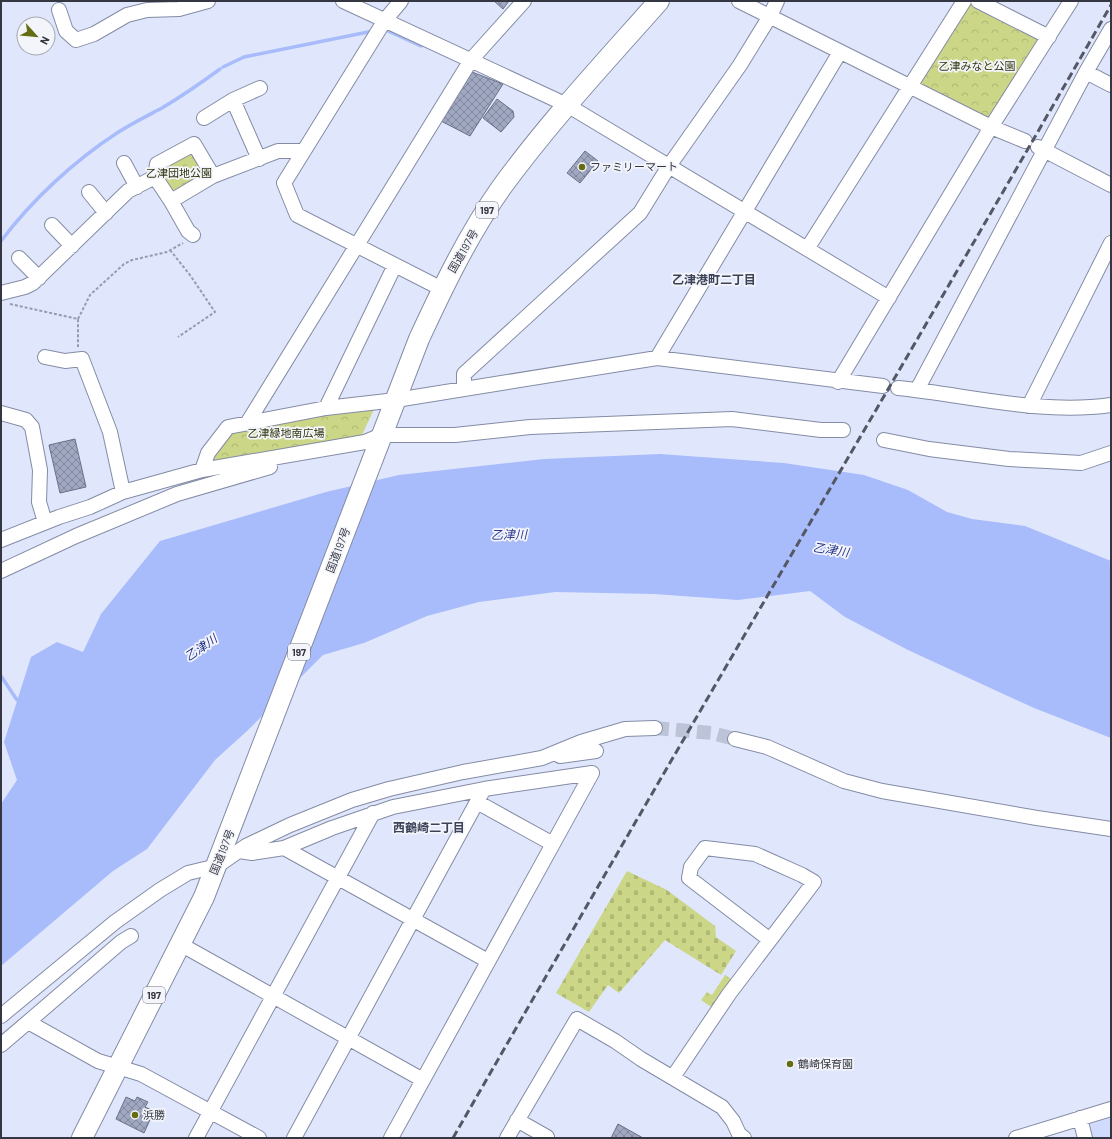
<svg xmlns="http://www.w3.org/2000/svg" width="1112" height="1139" font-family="Barlow,'Noto Sans JP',sans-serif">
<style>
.built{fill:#d0dbfd}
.cemetery{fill:url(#cemetery-stones)}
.park{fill:url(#park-crowns)}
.water{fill:#a8bbfa}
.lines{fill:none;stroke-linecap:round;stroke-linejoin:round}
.stream{stroke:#a8bbfa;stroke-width:3.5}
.building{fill:url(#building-cross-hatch);stroke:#697189}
.minor-tunnel{stroke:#bec4d8;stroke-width:14;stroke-dasharray:14 7;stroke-linecap:butt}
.minor-casing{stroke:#848ca5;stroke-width:16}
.highway-casing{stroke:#848ca5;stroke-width:22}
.path{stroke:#969bad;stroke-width:2;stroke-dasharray:3 2;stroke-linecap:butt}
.minor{stroke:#fff;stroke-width:14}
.highway{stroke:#fff;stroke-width:20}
.rail{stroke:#545764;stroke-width:3;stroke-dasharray:8 4;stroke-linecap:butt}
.poi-dot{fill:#656d12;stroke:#f3f5fa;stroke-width:1.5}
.labels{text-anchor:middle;stroke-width:3.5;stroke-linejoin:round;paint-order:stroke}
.shield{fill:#f3f5fa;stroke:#6d7079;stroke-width:1}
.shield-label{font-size:10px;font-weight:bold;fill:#343742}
.park-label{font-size:11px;fill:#32360f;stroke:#f3f5fa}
.poi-label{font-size:11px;fill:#343742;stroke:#f3f5fa;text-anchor:start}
.street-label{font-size:11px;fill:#343742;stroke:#f3f5fa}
.neighbourhood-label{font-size:12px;font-weight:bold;fill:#3c4358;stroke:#f3f5fa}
.water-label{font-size:12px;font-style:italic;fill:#27358d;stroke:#f3f5fa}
</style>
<defs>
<pattern id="cemetery-stones" width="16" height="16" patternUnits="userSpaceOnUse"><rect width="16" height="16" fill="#ccd687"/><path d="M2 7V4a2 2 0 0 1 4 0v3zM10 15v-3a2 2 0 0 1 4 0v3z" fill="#b0b876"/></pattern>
<pattern id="park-crowns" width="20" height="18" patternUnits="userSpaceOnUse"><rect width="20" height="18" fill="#ccd687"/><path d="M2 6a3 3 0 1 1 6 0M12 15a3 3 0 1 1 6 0" fill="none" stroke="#b0b876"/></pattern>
<pattern id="building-cross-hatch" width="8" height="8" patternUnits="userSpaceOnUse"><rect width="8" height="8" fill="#9fa7c1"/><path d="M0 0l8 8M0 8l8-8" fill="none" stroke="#82899e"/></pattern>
</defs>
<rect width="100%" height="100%" fill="#e0e7fd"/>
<path class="built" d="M 1111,1117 L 1111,1138 L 1092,1138 L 1090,1123 Z"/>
<path class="cemetery" d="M 627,871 L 667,890 L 715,926 L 716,937 L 736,951 L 721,975 L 665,940 L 619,993 L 608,985 L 589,1012 L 556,993 Z"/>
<path class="park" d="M 972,3 L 1039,38 L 988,120 L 920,86 L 919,80 L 967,5 Z
M 194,152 L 205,176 L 171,193 L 159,172 L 160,167 Z
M 377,403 L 362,435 L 207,464 L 229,429 Z
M 725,975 L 733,980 L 714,1009 L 701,1000 L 707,992 L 712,995 Z"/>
<path class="water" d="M 660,454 L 784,463 L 864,475 L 908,490 L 947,512 L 972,519 L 1025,526 L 1111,561 L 1111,738 L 1034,708 L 908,650 L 845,617 L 810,591 L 738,600 L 654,594 L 555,592 L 479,602 L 427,616 L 364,643 L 323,655 L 247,731 L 215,760 L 147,849 L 113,871 L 1,966 L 1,804 L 17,780 L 4,742 L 31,657 L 57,642 L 83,652 L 101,614 L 160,541 L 326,492 L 399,475 L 544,459 Z"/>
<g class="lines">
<path class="stream" d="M 388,31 L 421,46
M 223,67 L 244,57 L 373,31
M 1,241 C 32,200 74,161 117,133 C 131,124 147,116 162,108 C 182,96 201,83 220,69
M 1,676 L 17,700 L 21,700"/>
</g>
<path class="building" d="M 494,1 L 509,1 L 503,9 Z
M 472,72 L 503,84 L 470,136 L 441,121 Z
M 497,99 L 513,111 L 514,117 L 501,132 L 483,118 Z
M 585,151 L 598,161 L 580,183 L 567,173 Z
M 75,439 L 86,487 L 60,493 L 49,445 Z
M 126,1097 L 135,1101 L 137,1097 L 148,1102 L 145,1107 L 154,1111 L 144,1133 L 116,1119 Z
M 618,1124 L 643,1138 L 611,1138 Z"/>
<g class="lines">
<path class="minor-tunnel" d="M 655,728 L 712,733 L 735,739"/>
<defs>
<path id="minor" d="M 343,1 L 567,105 L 889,298
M 401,1 L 385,20 L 284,183 L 297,215 L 442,289
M 739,1 L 991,127 L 1025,141
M 978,1 L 1049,37
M 59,10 L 66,31 L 76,40 L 94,34 L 127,15 L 147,10 L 179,9 L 208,1
M 1086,72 L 1111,85
M 233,100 L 259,159
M 204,118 L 233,100 L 260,88
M 1038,147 L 1111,185
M 124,163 L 137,187
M 155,177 L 157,164 L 194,144 L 213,176
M 89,192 L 106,213
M 171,201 L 188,231 L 193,235
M 52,225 L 72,246
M 807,249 L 964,1
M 19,258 L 39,278
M 1,293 L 25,287 L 33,283 L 128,191 L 155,177 L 171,201 L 213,176 L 278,151 L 304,151
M 45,357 L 65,361 L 82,359 L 110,432 L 123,492
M 657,358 L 840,52
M 838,382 L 991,127 L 1071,1
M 464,388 L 464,374 L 640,213 L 669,166 L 740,65 L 770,16 L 777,1
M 898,388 C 968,395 1040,415 1111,405
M 917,390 L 1086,72 L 1111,29
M 1029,406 L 1111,243
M 326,408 L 395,265
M 1,413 L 26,420 L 32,427 L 40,470 L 39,502 L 45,522
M 248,422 L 471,60 L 524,1
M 884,440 L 929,449 L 1009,459 L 1047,461 L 1081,463 L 1111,453
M 202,470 L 208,453 L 228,427 L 326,408 L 396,400 L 657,358 L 883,386
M 1,540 L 59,517 L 90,507 L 123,492 L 202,470 L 365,442 L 382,435 L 455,435 L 530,427 L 732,419 L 821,430 L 843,430
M 1,571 L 76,536 L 177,494 L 270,467
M 735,739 L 767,747 L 844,781 L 882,791 L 1037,818 L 1111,829
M 560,756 L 596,751
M 477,802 L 553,844
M 284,848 L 488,961
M 240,851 L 252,853 L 284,848 L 332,828 L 393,807 L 484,789 L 592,773
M 180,944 L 423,1080
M 1,1016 L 115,922 L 160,890 L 188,873 L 217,866 L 246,846 L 290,825 L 352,800 L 389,789 L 463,772 L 542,758 L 581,742 L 625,729 L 655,728
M 28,1022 L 121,942 L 131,936
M 1,1045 L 28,1022 L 98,1061 L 141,1074 L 259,1138
M 673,1077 L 729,994 L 814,882 L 802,875 L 755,854 L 705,848 L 691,867 L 689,878 L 770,940
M 1080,1118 L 1085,1138
M 517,1120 L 547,1137 L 546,1138
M 196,1138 L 373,813
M 294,1138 L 484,789
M 391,1138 L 592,773
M 507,1138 L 577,1019 L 615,1041 L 641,1059 L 722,1107 L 733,1121 L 739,1134 L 744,1138
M 1016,1138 L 1111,1109"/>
<path id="highway" d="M 82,1138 L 204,897 L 419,339 C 443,287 468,235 501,188 C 549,122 605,62 659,1"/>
</defs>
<use href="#minor" class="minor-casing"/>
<use href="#highway" class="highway-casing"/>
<path class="path" d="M 170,250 L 190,275 L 215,312 L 178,337
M 10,304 L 78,319 L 78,347
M 78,319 L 90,295 L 124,264 L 132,260 L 167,252 L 183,243"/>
<use href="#minor" class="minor"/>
<use href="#highway" class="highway"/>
<path class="rail" d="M 453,1138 C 670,759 893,384 1111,5"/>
</g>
<g class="poi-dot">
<circle cx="582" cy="167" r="4"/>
<circle cx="790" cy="1064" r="4"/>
<circle cx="135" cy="1115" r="4"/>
</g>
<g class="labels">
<g class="shield">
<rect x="476" y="202" width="22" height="16" rx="3"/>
<rect x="288" y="644" width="22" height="16" rx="3"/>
<rect x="143" y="987" width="22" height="16" rx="3"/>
</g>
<g class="shield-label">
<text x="487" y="214">197</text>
<text x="299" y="656">197</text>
<text x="154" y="999">197</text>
</g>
<g class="park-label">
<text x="977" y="70">乙津みなと公園</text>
<text x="179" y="177">乙津団地公園</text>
<text x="286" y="437">乙津緑地南広場</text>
</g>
<g class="poi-label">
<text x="590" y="171">ファミリーマート</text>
<text x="798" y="1068">鶴崎保育園</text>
<text x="143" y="1119">浜勝</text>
</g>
<g class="street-label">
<text transform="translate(463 251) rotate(-60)" y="4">国道197号</text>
<text transform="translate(338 550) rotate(-69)" y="4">国道197号</text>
<text transform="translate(222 852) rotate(-68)" y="4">国道197号</text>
</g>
<g class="neighbourhood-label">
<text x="714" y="284">乙津港町二丁目</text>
<text x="429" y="832">西鶴崎二丁目</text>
</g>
<g class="water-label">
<text transform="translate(509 535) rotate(-1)" y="4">乙津川</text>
<text transform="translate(831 550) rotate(9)" y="4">乙津川</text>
<text transform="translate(201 648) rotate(-35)" y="4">乙津川</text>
</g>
</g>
<rect width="1112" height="1139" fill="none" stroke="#343742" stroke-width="4"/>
<g transform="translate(36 36) rotate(117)"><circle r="19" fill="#f3f5fa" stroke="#a7a9b0"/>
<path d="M0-3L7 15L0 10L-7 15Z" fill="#656d12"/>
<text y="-6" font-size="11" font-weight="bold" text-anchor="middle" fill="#343742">N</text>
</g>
</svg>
